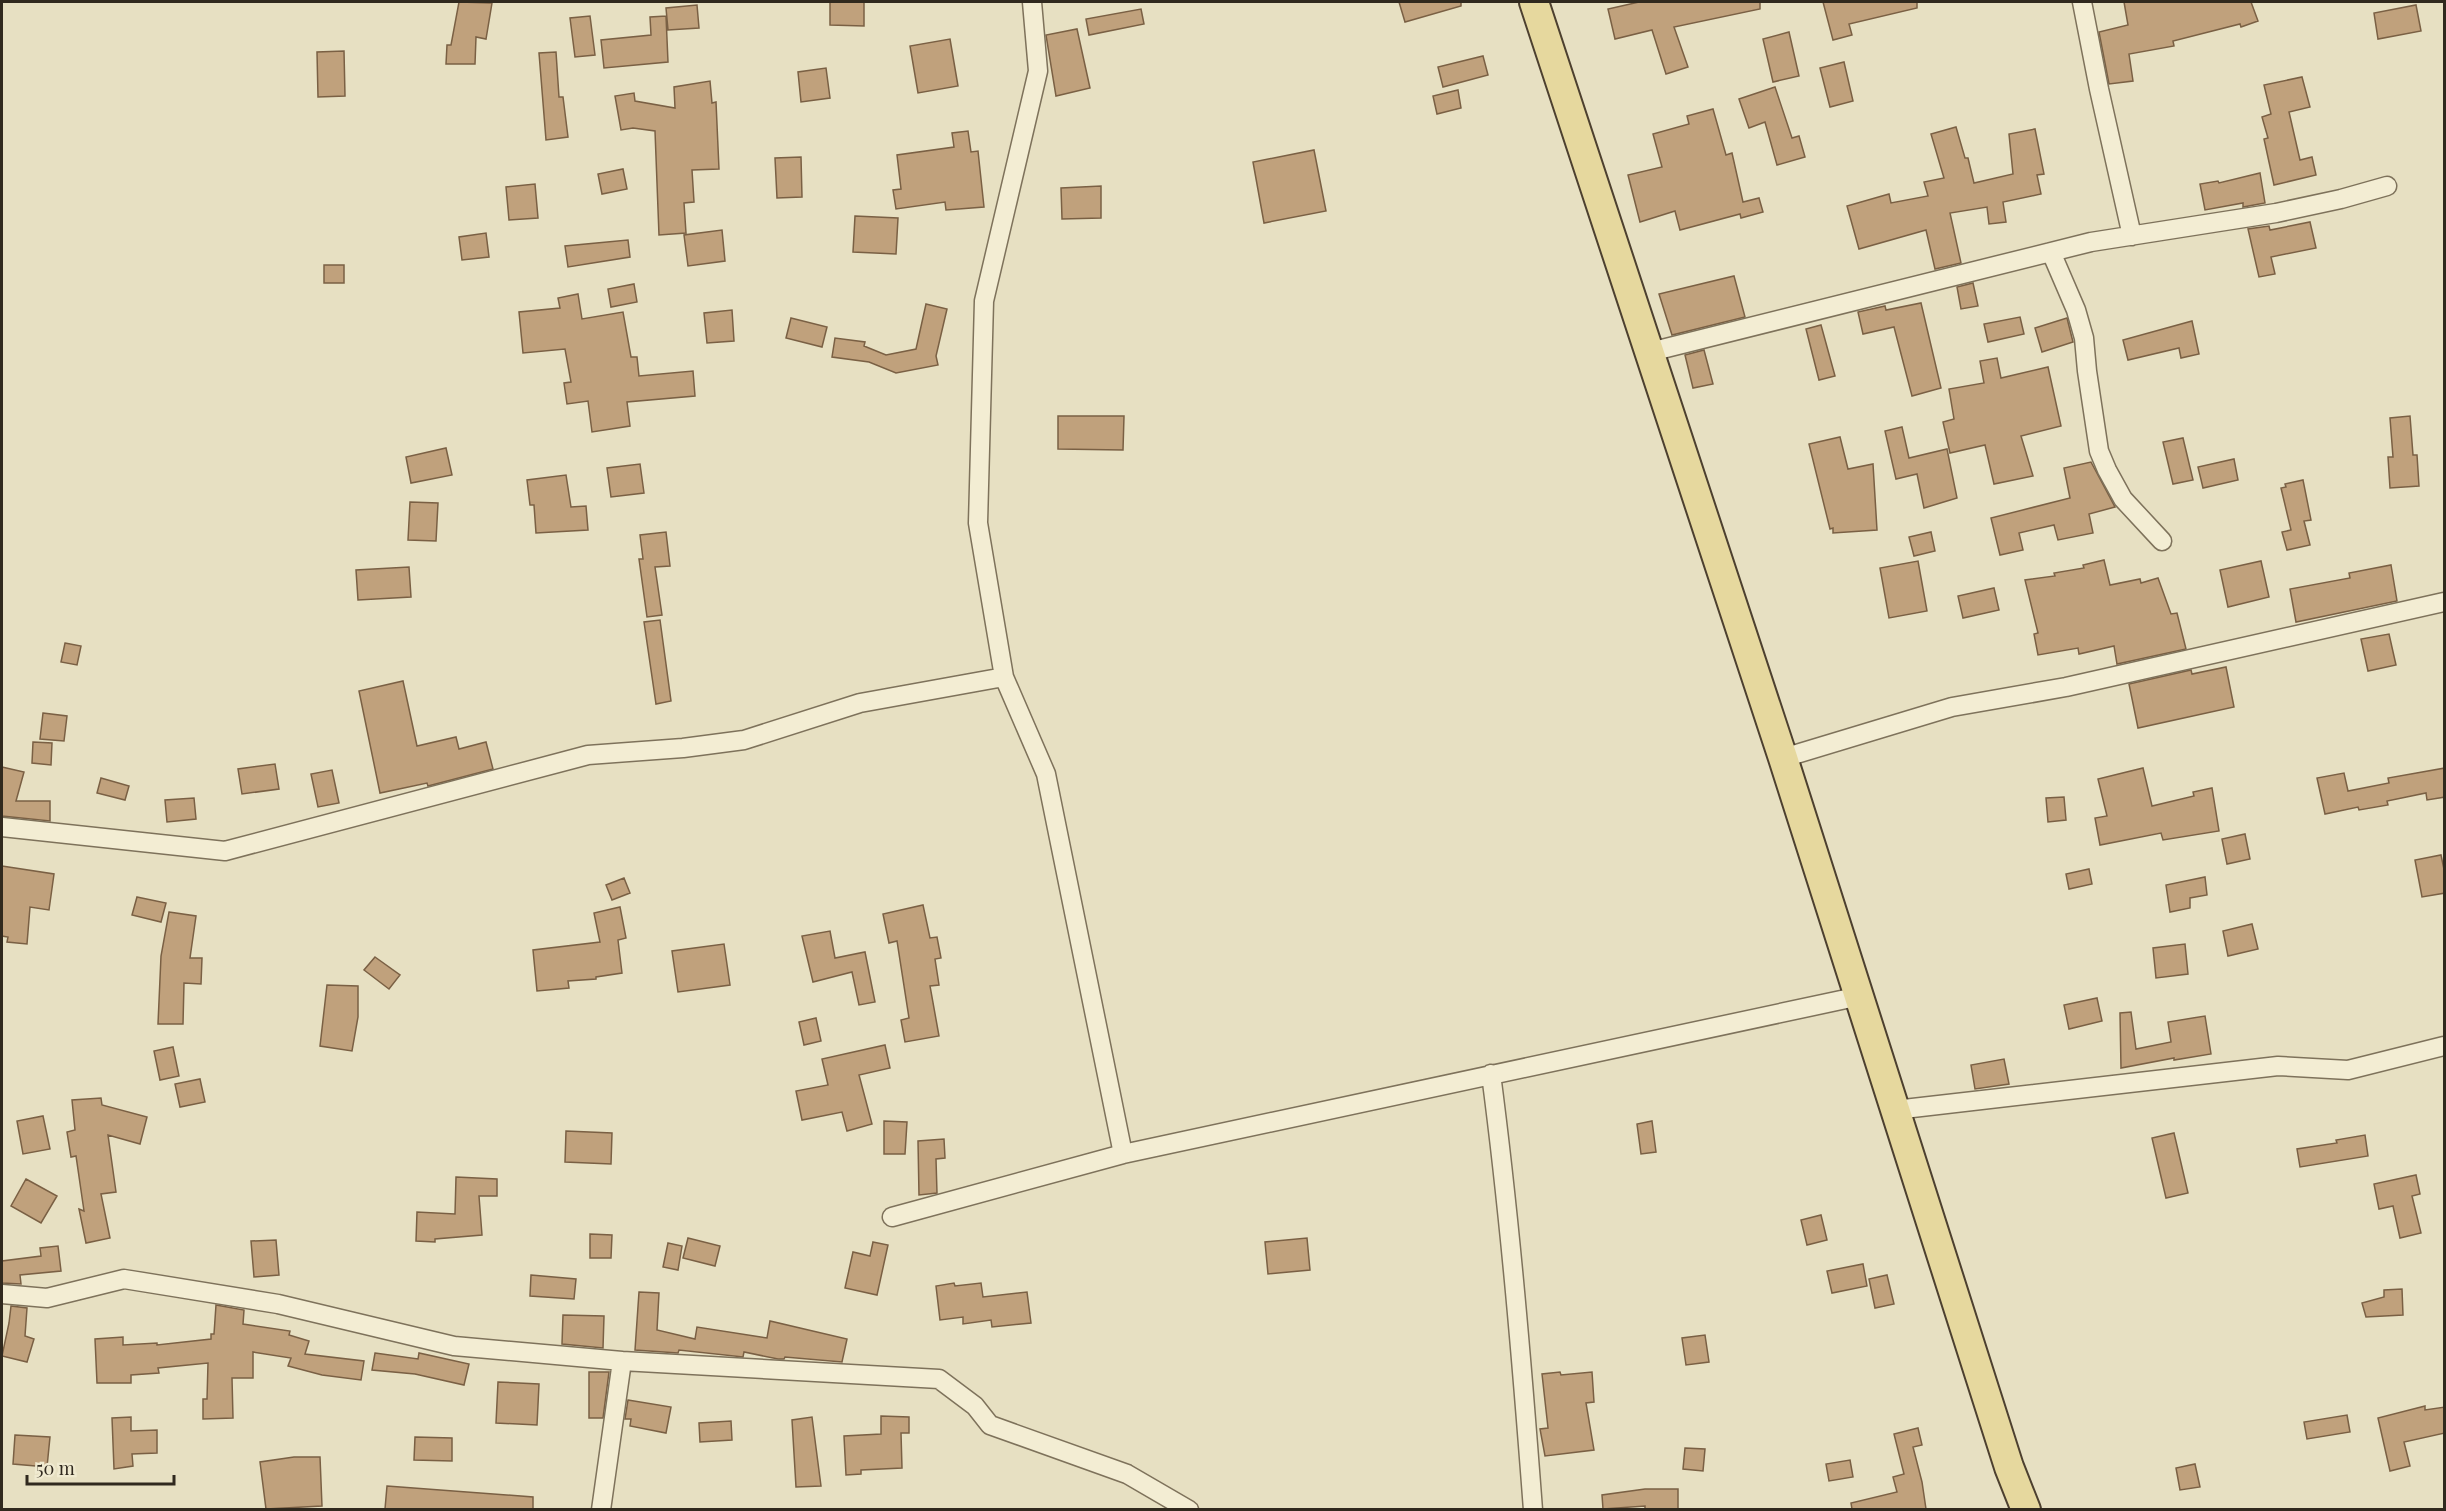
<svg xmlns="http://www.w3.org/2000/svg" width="2446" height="1511" font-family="'Playfair Display',serif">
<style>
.building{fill:#c0a17c;stroke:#7a6044;stroke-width:1.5}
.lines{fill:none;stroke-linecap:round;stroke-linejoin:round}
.street-casing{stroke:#7e725b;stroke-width:21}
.primary-casing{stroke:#4d402f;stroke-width:32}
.street{stroke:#f3edd3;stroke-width:18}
.primary{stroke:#e6d89e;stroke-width:28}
</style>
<rect width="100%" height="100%" fill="#e7e0c2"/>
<path class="building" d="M 459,2 L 492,3 L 486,39 L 476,37 L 475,64 L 446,64 L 447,45 L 451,45 Z
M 830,2 L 864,2 L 864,26 L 830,25 Z
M 1399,2 L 1461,2 L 1461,6 L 1405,22 Z
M 1639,2 L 1760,2 L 1760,9 L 1674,27 L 1688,67 L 1666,74 L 1652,30 L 1615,39 L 1608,9 Z
M 1823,2 L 1917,2 L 1917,8 L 1849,24 L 1852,35 L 1833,40 Z
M 2124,2 L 2251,2 L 2258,21 L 2241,27 L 2240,24 L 2173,41 L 2174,46 L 2129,54 L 2133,81 L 2109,84 L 2099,32 L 2128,25 Z
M 697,5 L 699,28 L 668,30 L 666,8 Z
M 2416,5 L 2421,31 L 2378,39 L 2374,13 Z
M 1141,9 L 1144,24 L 1089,35 L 1086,19 Z
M 590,16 L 595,55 L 575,57 L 570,18 Z
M 666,16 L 668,62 L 604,68 L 601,40 L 651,35 L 650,17 Z
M 1077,29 L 1090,88 L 1056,96 L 1046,35 Z
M 1789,32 L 1799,76 L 1773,82 L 1763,39 Z
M 950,39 L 958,86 L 918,93 L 910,46 Z
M 344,51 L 345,96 L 318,97 L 317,52 Z
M 556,52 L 559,97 L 563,97 L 568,137 L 546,140 L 539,53 Z
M 1483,56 L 1488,75 L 1443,87 L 1438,67 Z
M 1844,62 L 1853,101 L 1830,107 L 1820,68 Z
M 826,68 L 830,98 L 801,102 L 798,72 Z
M 2302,77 L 2310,107 L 2289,112 L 2300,160 L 2312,157 L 2316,175 L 2274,185 L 2264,139 L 2268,138 L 2262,117 L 2271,114 L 2264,85 Z
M 710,81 L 712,103 L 716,102 L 719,169 L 692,170 L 694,202 L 684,203 L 686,233 L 659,235 L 655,131 L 633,128 L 621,130 L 615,96 L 634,93 L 635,101 L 675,108 L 674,87 Z
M 1775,87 L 1792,138 L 1799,136 L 1805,157 L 1777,165 L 1765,122 L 1749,128 L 1739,99 Z
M 1458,90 L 1461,108 L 1437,114 L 1433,96 Z
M 1713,109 L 1726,155 L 1732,153 L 1743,202 L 1759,198 L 1763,212 L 1741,218 L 1740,214 L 1680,230 L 1675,211 L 1640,222 L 1628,175 L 1662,167 L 1653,134 L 1689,124 L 1687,116 Z
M 1956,127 L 1965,158 L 1968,158 L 1974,183 L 2013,174 L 2009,134 L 2035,129 L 2044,174 L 2037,175 L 2041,194 L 2003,202 L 2006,222 L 1989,224 L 1987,207 L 1950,213 L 1961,263 L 1935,269 L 1926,230 L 1859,249 L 1847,206 L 1889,194 L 1891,203 L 1928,196 L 1924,182 L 1944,178 L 1931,134 Z
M 968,131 L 971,152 L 978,151 L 984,207 L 946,210 L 945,202 L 896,209 L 893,190 L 901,189 L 897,155 L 954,147 L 952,133 Z
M 1314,150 L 1326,211 L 1264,223 L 1253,162 Z
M 801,157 L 802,197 L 777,198 L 775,158 Z
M 623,169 L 627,189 L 602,194 L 598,174 Z
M 2260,173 L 2265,203 L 2243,207 L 2243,203 L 2205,210 L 2200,184 L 2218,181 L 2219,183 Z
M 535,184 L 538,218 L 509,220 L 506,187 Z
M 1101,186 L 1101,218 L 1062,219 L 1061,188 Z
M 855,216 L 898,218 L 896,254 L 853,252 Z
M 2310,222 L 2316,248 L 2271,257 L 2275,274 L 2259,277 L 2248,229 L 2269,226 L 2270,230 Z
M 722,230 L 725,261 L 688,266 L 684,235 Z
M 486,233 L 489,257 L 462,260 L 459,237 Z
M 628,240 L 630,257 L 568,267 L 565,246 Z
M 324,265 L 344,265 L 344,283 L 324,283 Z
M 1734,276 L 1745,317 L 1672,335 L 1659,294 Z
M 1973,283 L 1978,306 L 1961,309 L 1957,287 Z
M 634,284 L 637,302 L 611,307 L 608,289 Z
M 578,294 L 582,319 L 623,312 L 631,357 L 637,357 L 639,376 L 693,371 L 695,396 L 627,402 L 630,426 L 592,432 L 588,401 L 567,404 L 564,383 L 571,382 L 565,349 L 523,353 L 519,312 L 560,308 L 558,298 Z
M 1921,303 L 1941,388 L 1912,396 L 1894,327 L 1863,334 L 1858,312 L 1885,306 L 1886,310 Z
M 926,304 L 947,309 L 936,356 L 938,365 L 896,373 L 869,362 L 832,357 L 835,338 L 865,342 L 864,346 L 886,355 L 916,349 Z
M 732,310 L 734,341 L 707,343 L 704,313 Z
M 2020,317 L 2024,334 L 1988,342 L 1984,324 Z
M 791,318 L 827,327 L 822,347 L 786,338 Z
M 2067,318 L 2073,342 L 2042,352 L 2035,328 Z
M 2192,321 L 2199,354 L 2181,358 L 2179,348 L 2128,360 L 2123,340 Z
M 1821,325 L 1835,376 L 1819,380 L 1806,329 Z
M 1704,350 L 1713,384 L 1693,388 L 1685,355 Z
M 1997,358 L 2001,378 L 2048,367 L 2061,426 L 2021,436 L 2033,476 L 1994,484 L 1985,445 L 1950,453 L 1943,422 L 1954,419 L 1949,389 L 1984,383 L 1980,361 Z
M 1058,416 L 1124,416 L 1123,450 L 1058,449 Z
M 2410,416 L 2413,455 L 2417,455 L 2419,486 L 2390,488 L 2388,457 L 2393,457 L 2390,418 Z
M 1902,427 L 1909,458 L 1947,449 L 1957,498 L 1924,508 L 1917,474 L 1896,479 L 1885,431 Z
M 1840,437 L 1848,469 L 1873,464 L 1877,530 L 1833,533 L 1833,528 L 1830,529 L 1809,444 Z
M 2183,438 L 2193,480 L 2173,484 L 2163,442 Z
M 446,448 L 452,475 L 411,483 L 406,457 Z
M 2234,459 L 2238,480 L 2203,488 L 2198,467 Z
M 2091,462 L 2115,507 L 2089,514 L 2093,533 L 2058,540 L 2054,525 L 2019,533 L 2023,550 L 2000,555 L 1991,518 L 2070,498 L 2064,468 Z
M 640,464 L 644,493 L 611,497 L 607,468 Z
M 566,475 L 571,507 L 586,506 L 588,530 L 536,533 L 534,505 L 530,505 L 527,480 Z
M 2303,480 L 2311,520 L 2304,521 L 2310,545 L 2287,550 L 2282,532 L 2291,530 L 2281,488 L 2286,487 L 2285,484 Z
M 410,502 L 438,503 L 436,541 L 408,540 Z
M 666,532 L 670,566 L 655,567 L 662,615 L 647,617 L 639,559 L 643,559 L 640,535 Z
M 1931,532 L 1935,551 L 1914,556 L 1909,537 Z
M 2104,560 L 2110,585 L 2140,579 L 2141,583 L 2158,578 L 2171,614 L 2177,613 L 2186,649 L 2117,664 L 2114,646 L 2079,654 L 2078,648 L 2038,655 L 2034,634 L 2038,633 L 2025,580 L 2055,576 L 2054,573 L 2084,568 L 2083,565 Z
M 1918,561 L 1927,611 L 1889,618 L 1880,568 Z
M 2261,561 L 2269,597 L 2228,607 L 2220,570 Z
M 2391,565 L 2397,601 L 2296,622 L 2290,589 L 2350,578 L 2349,573 Z
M 409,567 L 411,597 L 358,600 L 356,570 Z
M 1994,588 L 1999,610 L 1963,618 L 1958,596 Z
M 660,620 L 671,701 L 656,704 L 644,622 Z
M 2389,634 L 2396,665 L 2368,671 L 2361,639 Z
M 65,643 L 81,646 L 77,665 L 61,662 Z
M 2226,667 L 2234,707 L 2138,728 L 2129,684 L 2191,670 L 2192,674 Z
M 403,681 L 417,746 L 456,737 L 459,749 L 486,742 L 493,769 L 428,786 L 427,783 L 380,793 L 359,691 Z
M 43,713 L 67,716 L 64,741 L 40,739 Z
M 33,742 L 52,743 L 51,765 L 32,763 Z
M 275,764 L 279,789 L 242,794 L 238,769 Z
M 2,767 L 24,772 L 16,801 L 50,801 L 50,821 L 2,816 Z
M 2143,768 L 2152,806 L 2194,796 L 2193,792 L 2212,788 L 2219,831 L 2163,840 L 2161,833 L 2100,845 L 2095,818 L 2107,816 L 2098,779 Z
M 2445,768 L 2445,797 L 2427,800 L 2426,793 L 2387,801 L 2388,805 L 2359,810 L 2358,807 L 2325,814 L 2317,778 L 2344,773 L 2348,791 L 2389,783 L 2388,778 Z
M 332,770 L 339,803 L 318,807 L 311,774 Z
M 101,778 L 129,786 L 125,800 L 97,793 Z
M 2064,797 L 2066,820 L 2048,822 L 2046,798 Z
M 194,798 L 196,819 L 167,822 L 165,800 Z
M 2245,834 L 2250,859 L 2227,864 L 2222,839 Z
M 2441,855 L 2445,874 L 2445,893 L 2422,897 L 2415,860 Z
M 2,866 L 54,874 L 49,910 L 30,907 L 27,944 L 7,942 L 8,937 L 2,936 Z
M 2089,869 L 2092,884 L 2069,889 L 2066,874 Z
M 2205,877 L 2207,895 L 2190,898 L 2190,908 L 2170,912 L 2166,885 Z
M 624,878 L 630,893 L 612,900 L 606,885 Z
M 137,897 L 166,903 L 161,922 L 132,915 Z
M 923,905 L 930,938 L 937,937 L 941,958 L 935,959 L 939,985 L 930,986 L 939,1036 L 905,1042 L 901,1020 L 909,1018 L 897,941 L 889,943 L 883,914 Z
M 620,907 L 626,938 L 618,940 L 622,973 L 596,977 L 596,979 L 568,981 L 569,988 L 537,991 L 533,950 L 600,942 L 594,913 Z
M 169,912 L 196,916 L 190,958 L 202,958 L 201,984 L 184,983 L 183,1024 L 158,1024 L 161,956 Z
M 2252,924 L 2258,949 L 2228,956 L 2223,931 Z
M 830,931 L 835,958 L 865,952 L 875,1002 L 859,1005 L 852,972 L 813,982 L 802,936 Z
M 724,944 L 730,985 L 678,992 L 672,951 Z
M 2185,944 L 2188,974 L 2156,978 L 2153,948 Z
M 375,957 L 400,975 L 389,989 L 364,970 Z
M 327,985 L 358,986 L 358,1017 L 352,1051 L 320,1046 Z
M 2097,998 L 2102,1021 L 2069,1029 L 2064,1005 Z
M 2131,1012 L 2136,1049 L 2171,1042 L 2168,1022 L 2205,1016 L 2211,1054 L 2174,1060 L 2174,1058 L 2121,1068 L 2120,1013 Z
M 816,1018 L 821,1041 L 804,1045 L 799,1022 Z
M 885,1045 L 890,1068 L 859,1075 L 872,1124 L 847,1131 L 842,1112 L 802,1120 L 796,1091 L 828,1085 L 822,1059 Z
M 173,1047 L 179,1076 L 160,1080 L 154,1051 Z
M 2004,1059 L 2009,1084 L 1975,1089 L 1971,1065 Z
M 200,1079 L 205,1102 L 180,1107 L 175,1084 Z
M 101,1098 L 102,1105 L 147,1117 L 140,1144 L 108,1135 L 116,1192 L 101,1194 L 110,1238 L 86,1243 L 79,1209 L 84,1211 L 76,1156 L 71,1157 L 67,1132 L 75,1130 L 72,1100 Z
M 43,1116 L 50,1149 L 23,1154 L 17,1121 Z
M 884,1121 L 907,1122 L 905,1154 L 884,1154 Z
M 1652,1121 L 1656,1152 L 1641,1154 L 1637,1124 Z
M 566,1131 L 612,1133 L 611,1164 L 565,1162 Z
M 2174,1133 L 2188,1193 L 2166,1198 L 2152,1138 Z
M 2365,1135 L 2368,1156 L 2300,1167 L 2297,1149 L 2337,1143 L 2336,1140 Z
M 944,1139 L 945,1158 L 936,1159 L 937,1193 L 919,1195 L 918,1141 Z
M 2416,1175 L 2420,1194 L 2412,1196 L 2421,1233 L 2400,1238 L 2393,1206 L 2379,1209 L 2374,1184 Z
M 456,1177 L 497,1179 L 497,1196 L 479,1196 L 482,1235 L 435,1239 L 435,1242 L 416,1241 L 417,1212 L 455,1214 Z
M 26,1179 L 57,1196 L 41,1223 L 11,1206 Z
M 1821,1215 L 1827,1240 L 1807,1245 L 1801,1220 Z
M 590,1234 L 612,1235 L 611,1258 L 590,1258 Z
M 688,1238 L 720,1246 L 715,1266 L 683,1258 Z
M 1307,1238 L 1310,1270 L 1268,1274 L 1265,1242 Z
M 276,1240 L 279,1275 L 254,1277 L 251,1241 Z
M 873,1242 L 888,1245 L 877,1295 L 845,1288 L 853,1252 L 870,1256 Z
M 668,1243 L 682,1246 L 678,1270 L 663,1267 Z
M 58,1246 L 61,1271 L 20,1275 L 21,1284 L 2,1283 L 2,1261 L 41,1256 L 40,1248 Z
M 1863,1264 L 1867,1286 L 1832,1293 L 1827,1271 Z
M 531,1275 L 576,1279 L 574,1299 L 530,1296 Z
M 1887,1275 L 1894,1304 L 1875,1308 L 1869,1279 Z
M 954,1283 L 955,1286 L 981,1283 L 983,1297 L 1027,1292 L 1031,1323 L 992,1327 L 991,1320 L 963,1324 L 963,1317 L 940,1320 L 936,1286 Z
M 2402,1289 L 2403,1315 L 2366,1317 L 2362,1303 L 2384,1297 L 2384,1290 Z
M 639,1292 L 659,1293 L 657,1330 L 695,1339 L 697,1327 L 767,1338 L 770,1321 L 847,1339 L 842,1362 L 785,1357 L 784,1359 L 778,1359 L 744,1352 L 743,1357 L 679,1350 L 678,1353 L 635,1350 Z
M 216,1305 L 244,1310 L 243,1324 L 290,1331 L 289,1335 L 309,1341 L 305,1354 L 364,1361 L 361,1380 L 322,1375 L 288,1366 L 291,1358 L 253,1352 L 253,1378 L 232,1378 L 233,1418 L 203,1419 L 203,1399 L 207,1399 L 208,1363 L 158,1368 L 159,1373 L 131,1375 L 131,1383 L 97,1383 L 95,1339 L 123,1337 L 123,1345 L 157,1343 L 157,1345 L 211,1339 L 211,1334 L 214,1334 Z
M 11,1306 L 27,1308 L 25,1336 L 34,1339 L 27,1362 L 2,1356 L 9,1323 Z
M 563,1315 L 604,1316 L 603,1348 L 562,1344 Z
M 1705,1335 L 1709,1362 L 1686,1365 L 1682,1338 Z
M 375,1353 L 418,1359 L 419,1353 L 469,1364 L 464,1385 L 415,1374 L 372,1370 Z
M 589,1372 L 609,1372 L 603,1418 L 589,1418 Z
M 1560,1372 L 1561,1375 L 1592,1372 L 1594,1402 L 1586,1403 L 1594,1450 L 1545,1456 L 1540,1429 L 1548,1428 L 1542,1374 Z
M 498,1382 L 539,1384 L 537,1425 L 496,1423 Z
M 628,1400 L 671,1407 L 666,1433 L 630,1426 L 631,1419 L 625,1419 Z
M 2425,1406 L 2425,1410 L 2445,1407 L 2445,1433 L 2404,1442 L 2410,1466 L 2390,1471 L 2378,1418 Z
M 2347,1415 L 2350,1432 L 2307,1439 L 2304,1422 Z
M 881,1416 L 909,1417 L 909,1433 L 901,1433 L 902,1468 L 861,1470 L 861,1474 L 846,1475 L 844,1436 L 881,1434 Z
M 131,1417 L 131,1431 L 157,1430 L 157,1453 L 132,1454 L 133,1466 L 114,1469 L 112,1418 Z
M 812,1417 L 821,1486 L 796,1487 L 792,1420 Z
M 731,1421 L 732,1440 L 700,1442 L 699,1423 Z
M 1918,1428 L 1922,1445 L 1913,1447 L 1922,1482 L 1926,1509 L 1852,1509 L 1851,1503 L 1897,1492 L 1893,1477 L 1904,1474 L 1894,1434 Z
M 15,1435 L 50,1437 L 47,1467 L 13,1464 Z
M 415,1437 L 452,1438 L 452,1461 L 414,1460 Z
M 1685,1448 L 1705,1449 L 1703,1471 L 1683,1469 Z
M 294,1457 L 320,1457 L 322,1506 L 266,1509 L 260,1462 Z
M 1850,1460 L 1853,1477 L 1829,1481 L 1826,1464 Z
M 2195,1464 L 2200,1487 L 2180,1490 L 2176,1468 Z
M 387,1486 L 533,1497 L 533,1509 L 385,1509 Z
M 1645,1489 L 1678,1489 L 1678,1509 L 1645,1509 L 1645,1506 L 1603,1509 L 1602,1495 Z"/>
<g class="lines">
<defs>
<path id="street" d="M 2082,2 L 2099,89 L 2132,236
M 2051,252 L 2076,310 L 2084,338 L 2087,371 L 2099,451 L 2107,470 L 2123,499 L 2162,541
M 1650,352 L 2091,242 L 2276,213 L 2341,199 L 2387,186
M 1004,677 L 978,523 L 984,301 L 1038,71 L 1032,2
M 1783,758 L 1952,707 L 2066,687 L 2444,602
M 2,827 L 225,851 L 588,755 L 683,748 L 744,740 L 860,703 L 1004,677 L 1046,774 L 1123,1154
M 1491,1074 C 1510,1219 1522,1364 1533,1510
M 1895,1110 L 2278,1066 L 2348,1070 L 2444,1046
M 892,1217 L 1123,1154 L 1860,996
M 2,1294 L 47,1298 L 124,1279 L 278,1304 L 454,1346 L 622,1361
M 601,1510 L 622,1361 L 939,1379 L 975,1406 L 990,1425 L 1127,1474 L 1189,1510"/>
<path id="primary" d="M 1534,2 L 1783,758 L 2009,1467 L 2026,1510"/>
</defs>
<use href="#street" class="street-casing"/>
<use href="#primary" class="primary-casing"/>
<use href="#street" class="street"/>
<use href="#primary" class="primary"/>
</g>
<rect width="2446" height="1511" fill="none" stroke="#30291e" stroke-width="6"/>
<path d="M27 1475v9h147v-9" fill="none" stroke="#30291e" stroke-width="3"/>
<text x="36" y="1475" font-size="18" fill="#30291e" stroke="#f0ead0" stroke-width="4.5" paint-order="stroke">50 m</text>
</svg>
